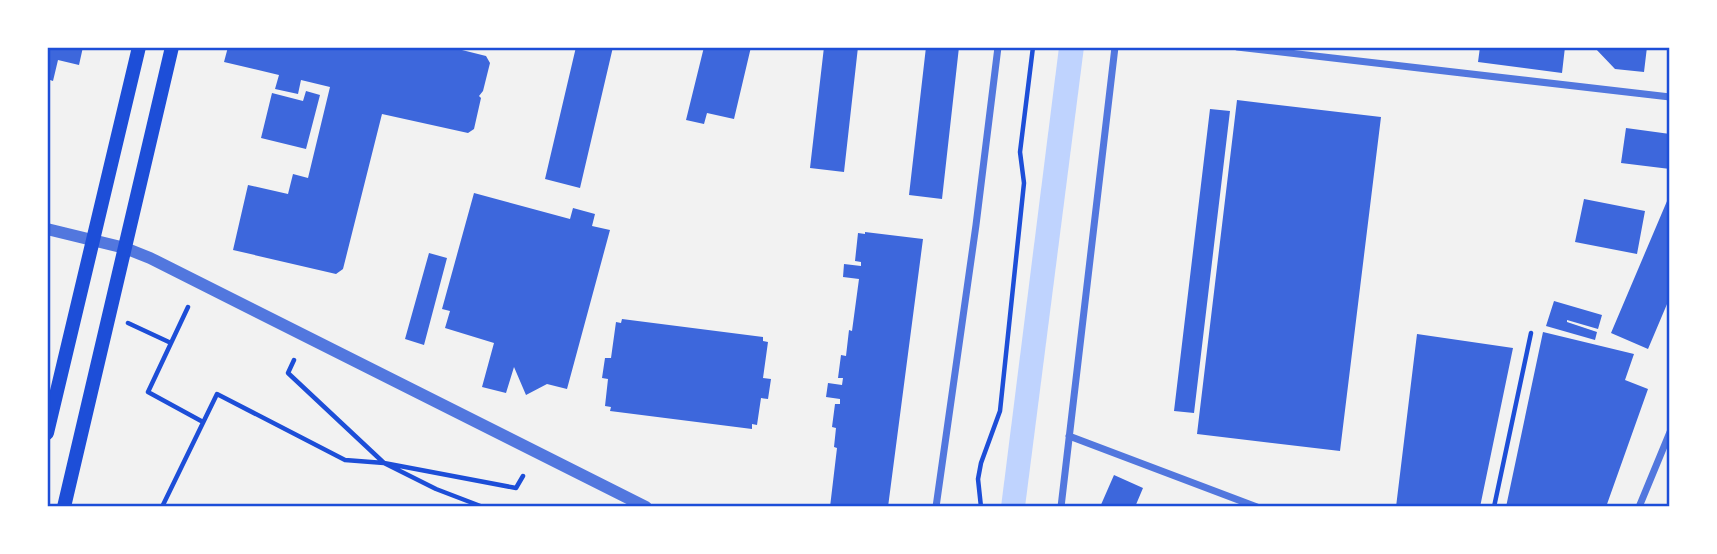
<svg xmlns="http://www.w3.org/2000/svg" width="1717" height="554" font-family="Arial,sans-serif">
<style>
.water{fill:#bfd3fe}
.building{fill:#3d67dc}
.lines{fill:none;stroke-linecap:round;stroke-linejoin:round}
.path{stroke:#1d4ed8;stroke-width:4.5}
.minor{stroke:#5277de;stroke-width:7}
.tertiary{stroke:#5277de;stroke-width:12}
.secondary{stroke:#1d4ed8;stroke-width:14}
.neatline{fill:none;stroke:#1d4ed8;stroke-width:2.5}
</style>
<rect width="100%" height="100%" fill="#f2f2f2"/>
<path class="water" d="M 1059,47 L 1084,47 L 1025,507 L 1001,507 Z"/>
<path class="building" d="M 47,47 L 83,47 L 79,65 L 58,60 L 53,81 L 47,79 Z
M 228,47 L 450,47 L 486,56 L 490,63 L 483,91 L 479,96 L 481,98 L 474,129 L 468,133 L 382,114 L 343,269 L 336,274 L 233,250 L 248,185 L 288,194 L 293,174 L 308,178 L 330,87 L 301,80 L 298,94 L 275,89 L 279,75 L 224,62 Z
M 576,47 L 613,47 L 580,188 L 545,179 Z
M 704,47 L 751,47 L 734,119 L 707,113 L 704,124 L 686,120 Z
M 824,47 L 858,47 L 844,172 L 810,168 Z
M 926,47 L 959,47 L 942,199 L 909,195 Z
M 1480,47 L 1565,47 L 1562,73 L 1478,62 Z
M 1594,47 L 1647,47 L 1644,72 L 1615,69 Z
M 306,91 L 320,95 L 306,149 L 261,138 L 272,93 L 303,101 Z
M 1237,100 L 1381,117 L 1340,451 L 1197,434 Z
M 1210,109 L 1230,111 L 1194,413 L 1174,411 Z
M 1626,128 L 1670,134 L 1670,169 L 1621,163 Z
M 474,193 L 570,219 L 573,208 L 595,214 L 592,226 L 610,230 L 567,389 L 547,384 L 526,395 L 514,367 L 506,393 L 482,387 L 494,343 L 445,328 L 450,311 L 442,309 Z
M 1670,194 L 1670,297 L 1648,349 L 1611,333 Z
M 1584,199 L 1645,211 L 1637,254 L 1575,242 Z
M 865,232 L 923,239 L 888,507 L 830,507 L 837,448 L 834,447 L 836,428 L 832,427 L 835,404 L 840,404 L 840,399 L 826,397 L 828,383 L 842,385 L 843,378 L 838,378 L 841,355 L 846,356 L 849,330 L 852,331 L 859,279 L 843,277 L 844,264 L 861,266 L 861,262 L 855,261 L 858,233 L 865,234 Z
M 429,253 L 447,258 L 424,345 L 405,339 Z
M 1554,301 L 1602,315 L 1598,329 L 1567,320 L 1567,322 L 1597,332 L 1595,340 L 1546,326 Z
M 622,319 L 763,337 L 763,341 L 768,342 L 763,378 L 771,379 L 768,399 L 761,398 L 757,425 L 752,424 L 752,429 L 610,411 L 611,407 L 605,406 L 608,379 L 602,378 L 605,358 L 611,358 L 616,322 L 621,323 Z
M 1543,332 L 1634,354 L 1625,380 L 1648,389 L 1606,507 L 1506,507 Z
M 1417,334 L 1513,348 L 1480,507 L 1396,507 Z
M 1114,475 L 1143,488 L 1135,507 L 1100,507 Z"/>
<g class="lines">
<path class="path" d="M 188,307 L 148,392 L 203,422
M 128,323 L 171,343
M 294,360 L 288,373 L 384,463 L 516,488 L 523,476
M 162,507 L 217,394 L 345,460 L 384,463 L 436,489 L 483,507
M 981,507 L 978,479 L 981,463 L 1000,411 L 1024,183 L 1020,152 L 1033,47
M 1494,507 L 1531,333"/>
<path class="minor" d="M 1237,47 L 1670,97
M 1069,436 L 1257,507
M 936,507 L 976,225 L 998,47
M 1061,507 L 1115,47
M 1639,507 L 1670,432"/>
<path class="tertiary" d="M 47,229 L 125,248 L 150,258 L 646,507"/>
<path class="secondary" d="M 47,433 L 139,47
M 64,507 L 172,47"/>
</g>
<rect width="1717" height="554" fill="none" stroke="#ffffff" stroke-width="98"/>
<rect x="49" y="49" width="1619" height="456" class="neatline"/>
</svg>
